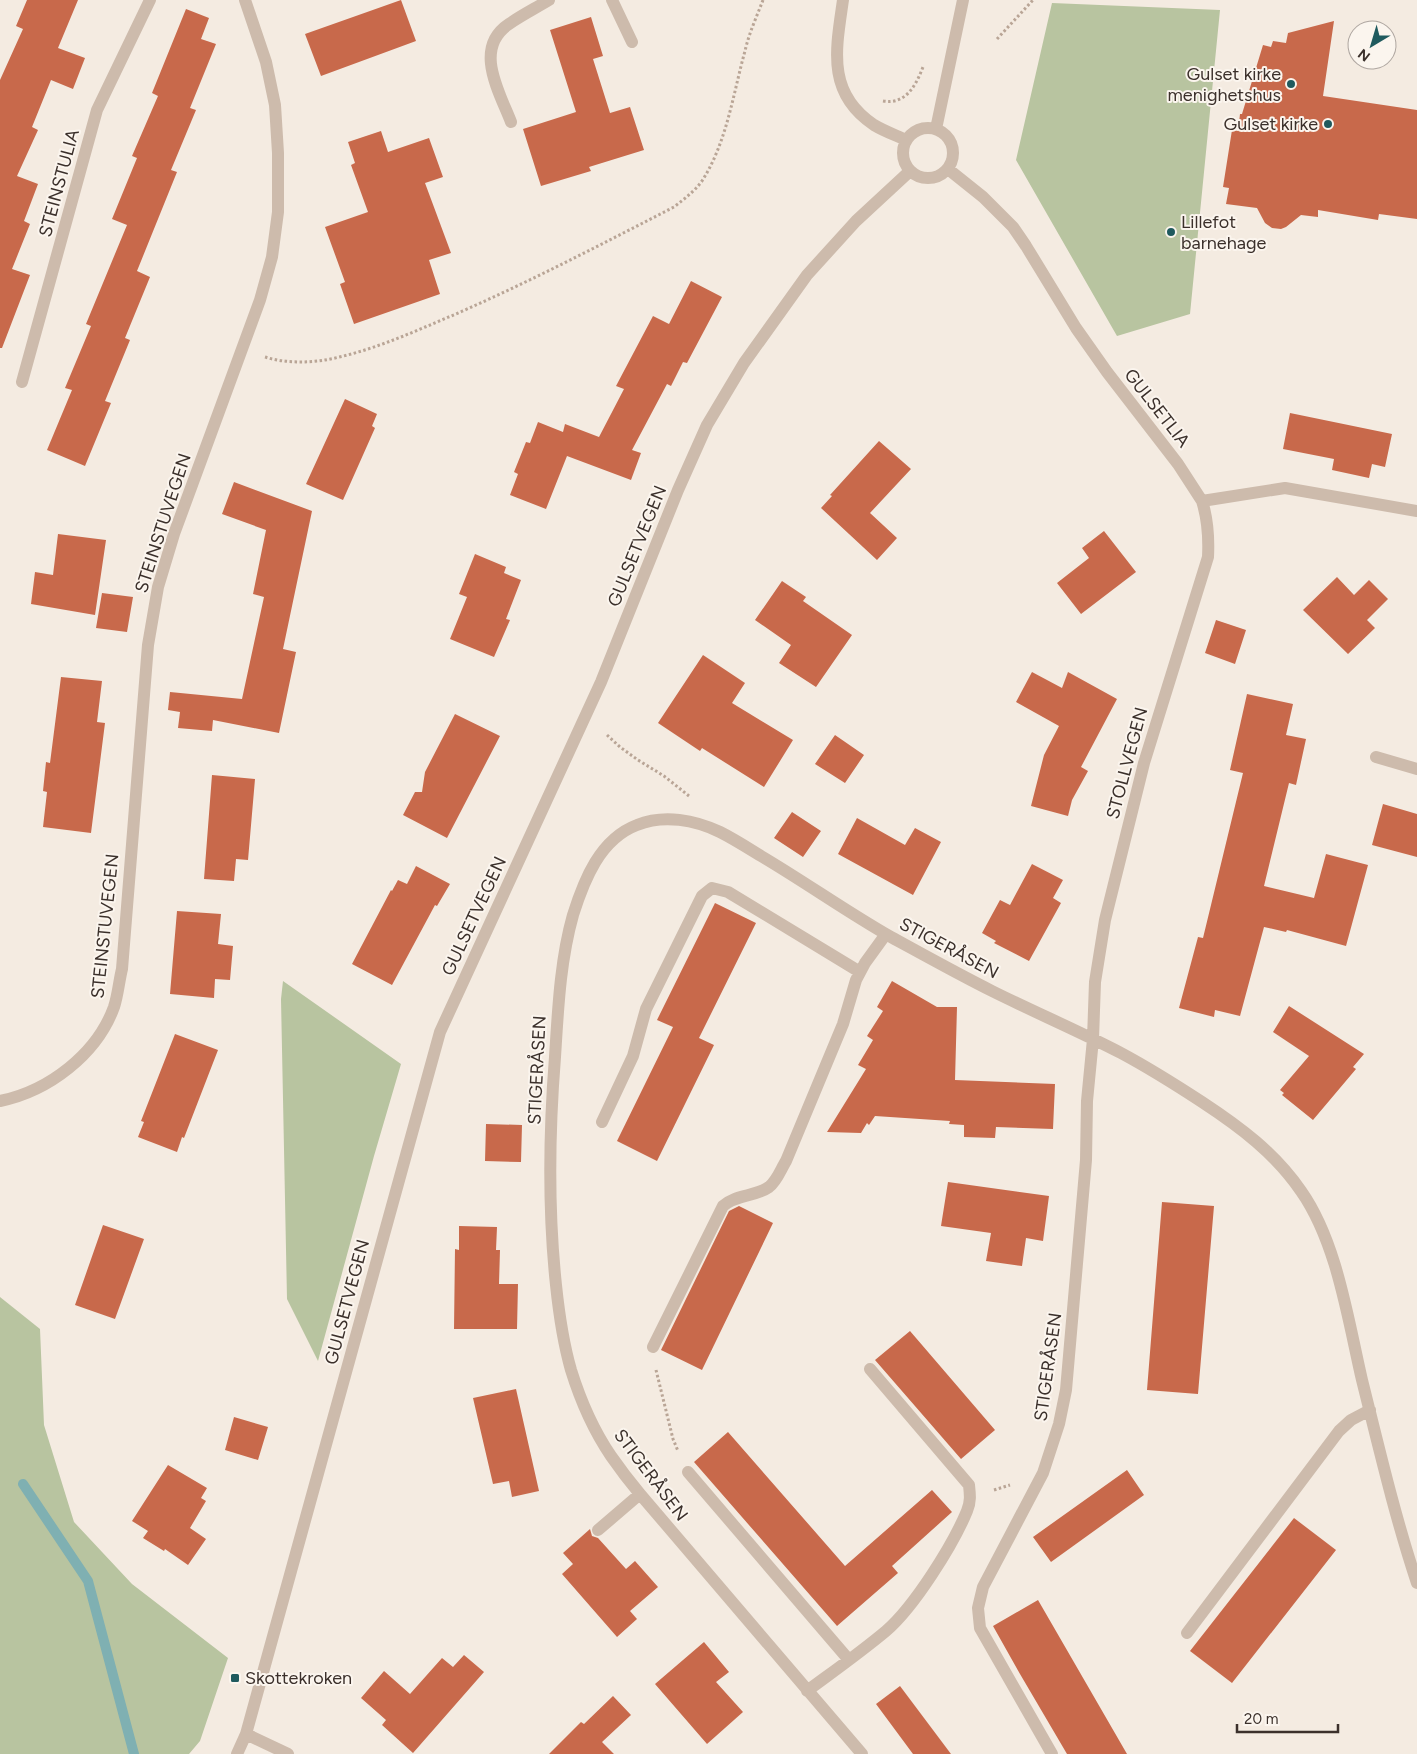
<svg xmlns="http://www.w3.org/2000/svg" width="1417" height="1754" font-family="Figtree,sans-serif">
<style>
.green{fill:#b8c4a0}
.lines{fill:none;stroke-linecap:round;stroke-linejoin:round}
.stream{stroke:#7fb0b2;stroke-width:10}
.building{fill:#c8694b}
.path{stroke:#b9a596;stroke-width:3;stroke-dasharray:2.5 2.5;stroke-linecap:butt}
.minor{stroke:#cdbbac;stroke-width:12}
.poi-dot{fill:#1f5a5e;stroke:#fbf5ee;stroke-width:2}
.labels{text-anchor:middle;stroke-width:4;stroke-linejoin:round;paint-order:stroke}
.poi-label{font-size:18px;fill:#3b302b;stroke:#fbf5ee;text-anchor:end}
.street-label{font-size:18px;fill:#3b302b;stroke:#fbf5ee}
</style>
<rect width="100%" height="100%" fill="#f4ebe1"/>
<path class="green" d="M 1052,3 L 1220,10 L 1190,314 L 1117,336 L 1016,160 Z
M 283,981 L 401,1064 L 374,1156 L 318,1361 L 287,1299 L 281,999 Z
M 0,1297 L 40,1329 L 44,1425 L 74,1522 L 132,1584 L 228,1658 L 200,1741 L 189,1754 L 0,1754 Z"/>
<g class="lines">
<path class="stream" d="M 23,1484 L 88,1581 L 134,1754"/>
</g>
<path class="building" d="M 27,0 L 78,0 L 58,48 L 85,58 L 73,89 L 51,80 L 32,127 L 38,130 L 17,176 L 38,184 L 24,221 L 30,224 L 12,269 L 30,275 L 2,348 L 0,348 L 0,80 L 23,29 L 16,26 Z
M 401,0 L 416,41 L 321,76 L 305,34 Z
M 186,9 L 209,18 L 201,39 L 216,44 L 190,108 L 196,110 L 171,170 L 177,172 L 137,271 L 150,277 L 125,338 L 130,340 L 105,401 L 111,403 L 85,466 L 47,450 L 72,390 L 65,388 L 91,326 L 86,324 L 127,225 L 112,219 L 137,158 L 132,156 L 158,96 L 152,93 Z
M 591,17 L 603,56 L 593,59 L 610,113 L 630,107 L 644,150 L 589,167 L 591,171 L 541,186 L 523,129 L 576,112 L 550,30 Z
M 1334,21 L 1323,96 L 1417,110 L 1417,219 L 1379,214 L 1378,220 L 1318,210 L 1318,217 L 1301,215 L 1286,227 L 1281,229 L 1272,228 L 1265,223 L 1257,208 L 1226,204 L 1229,188 L 1223,187 L 1232,130 L 1238,131 L 1240,114 L 1242,114 L 1263,45 L 1271,47 L 1273,41 L 1286,43 L 1288,33 Z
M 381,131 L 388,152 L 429,138 L 443,177 L 425,183 L 451,253 L 429,260 L 440,294 L 354,324 L 340,284 L 345,282 L 325,227 L 368,212 L 351,165 L 355,163 L 348,142 Z
M 691,281 L 722,297 L 687,363 L 683,362 L 671,386 L 667,384 L 632,450 L 641,453 L 631,480 L 567,456 L 546,509 L 510,495 L 518,474 L 514,472 L 526,442 L 530,443 L 538,422 L 563,432 L 565,424 L 599,437 L 624,389 L 616,386 L 653,316 L 669,324 Z
M 345,399 L 377,414 L 372,426 L 375,428 L 343,500 L 306,484 Z
M 1290,413 L 1392,434 L 1385,467 L 1372,464 L 1369,478 L 1332,470 L 1334,459 L 1283,449 Z
M 879,441 L 911,469 L 870,513 L 897,538 L 877,560 L 821,508 L 832,496 L 830,495 Z
M 234,482 L 312,511 L 283,649 L 296,652 L 279,733 L 213,720 L 212,731 L 178,728 L 180,712 L 168,710 L 170,692 L 242,699 L 264,597 L 253,594 L 266,530 L 222,514 Z
M 1104,531 L 1136,572 L 1081,614 L 1057,583 L 1089,558 L 1082,548 Z
M 58,534 L 106,540 L 95,615 L 31,604 L 35,572 L 53,575 Z
M 475,554 L 506,567 L 504,573 L 521,580 L 506,619 L 510,620 L 494,657 L 450,639 L 467,597 L 459,594 Z
M 1337,577 L 1354,595 L 1369,580 L 1388,599 L 1367,620 L 1375,628 L 1348,654 L 1303,610 Z
M 782,581 L 806,597 L 803,601 L 852,635 L 816,687 L 779,663 L 791,645 L 755,620 Z
M 102,593 L 133,597 L 127,632 L 96,628 Z
M 1216,620 L 1246,630 L 1235,664 L 1205,653 Z
M 703,655 L 745,683 L 732,703 L 793,740 L 764,787 L 702,748 L 700,751 L 658,723 Z
M 1032,672 L 1062,688 L 1068,672 L 1117,699 L 1081,767 L 1088,771 L 1072,800 L 1068,816 L 1031,806 L 1044,755 L 1059,726 L 1016,702 Z
M 61,677 L 102,681 L 97,722 L 105,723 L 91,833 L 43,827 L 47,792 L 43,791 L 46,762 L 50,763 Z
M 1247,694 L 1293,704 L 1286,735 L 1306,739 L 1296,785 L 1289,783 L 1264,886 L 1314,898 L 1326,854 L 1368,865 L 1346,946 L 1287,930 L 1286,932 L 1264,927 L 1240,1016 L 1215,1010 L 1214,1017 L 1179,1008 L 1198,937 L 1203,938 L 1243,773 L 1230,770 Z
M 455,714 L 500,736 L 447,838 L 403,815 L 415,792 L 422,792 L 425,772 Z
M 835,735 L 864,755 L 845,783 L 815,764 Z
M 212,775 L 255,779 L 248,860 L 236,859 L 234,881 L 204,879 Z
M 1383,804 L 1417,814 L 1417,857 L 1372,845 Z
M 792,812 L 821,831 L 803,857 L 774,838 Z
M 857,818 L 905,845 L 915,828 L 941,842 L 913,895 L 838,854 Z
M 1032,864 L 1063,880 L 1053,898 L 1061,903 L 1029,961 L 994,943 L 996,941 L 982,933 L 1000,900 L 1010,905 Z
M 416,866 L 450,884 L 437,906 L 435,905 L 392,985 L 352,964 L 391,890 L 392,891 L 398,880 L 407,884 Z
M 715,903 L 756,923 L 699,1038 L 714,1045 L 657,1161 L 617,1141 L 673,1027 L 657,1020 Z
M 177,911 L 221,914 L 218,944 L 233,946 L 230,980 L 215,979 L 214,998 L 170,994 Z
M 892,981 L 937,1007 L 957,1007 L 955,1080 L 1055,1084 L 1053,1129 L 996,1127 L 995,1138 L 964,1137 L 964,1125 L 949,1124 L 950,1121 L 875,1116 L 869,1125 L 867,1123 L 861,1133 L 827,1132 L 866,1069 L 858,1065 L 873,1040 L 867,1036 L 883,1011 L 877,1007 Z
M 1289,1006 L 1364,1054 L 1353,1067 L 1356,1069 L 1313,1120 L 1282,1095 L 1284,1093 L 1280,1090 L 1309,1056 L 1273,1032 Z
M 175,1034 L 218,1050 L 184,1138 L 182,1137 L 177,1152 L 138,1137 L 144,1122 L 141,1121 Z
M 486,1124 L 522,1125 L 521,1162 L 485,1161 Z
M 948,1182 L 1049,1196 L 1043,1241 L 1026,1238 L 1022,1266 L 986,1261 L 991,1233 L 941,1226 Z
M 1162,1202 L 1214,1206 L 1198,1394 L 1147,1390 Z
M 739,1206 L 773,1223 L 702,1370 L 661,1350 L 729,1211 Z
M 103,1225 L 144,1239 L 115,1319 L 75,1305 Z
M 459,1226 L 497,1227 L 496,1250 L 500,1250 L 499,1284 L 518,1284 L 517,1329 L 454,1329 L 455,1249 L 459,1250 Z
M 910,1331 L 995,1430 L 961,1459 L 875,1360 Z
M 516,1389 L 539,1491 L 512,1497 L 509,1481 L 493,1484 L 473,1398 Z
M 234,1417 L 268,1427 L 258,1460 L 225,1450 Z
M 728,1432 L 845,1566 L 932,1490 L 952,1512 L 892,1566 L 898,1573 L 837,1626 L 694,1462 Z
M 168,1465 L 207,1488 L 201,1498 L 206,1501 L 190,1528 L 206,1539 L 188,1565 L 165,1549 L 164,1551 L 143,1538 L 148,1531 L 132,1521 Z
M 1127,1470 L 1144,1495 L 1051,1562 L 1033,1537 Z
M 1294,1518 L 1336,1550 L 1232,1683 L 1190,1651 Z
M 590,1529 L 592,1536 L 598,1538 L 626,1569 L 635,1561 L 658,1587 L 630,1611 L 637,1619 L 617,1637 L 562,1574 L 573,1564 L 563,1553 Z
M 1038,1600 L 1127,1754 L 1067,1754 L 1020,1674 L 993,1626 Z
M 704,1642 L 729,1672 L 716,1682 L 743,1712 L 707,1744 L 655,1684 Z
M 464,1655 L 484,1672 L 413,1753 L 382,1725 L 386,1720 L 361,1698 L 384,1671 L 410,1694 L 442,1658 L 453,1667 Z
M 900,1686 L 951,1754 L 913,1754 L 876,1704 Z
M 613,1696 L 631,1715 L 602,1742 L 614,1754 L 549,1754 L 581,1722 L 584,1724 Z"/>
<g class="lines">
<path class="path" d="M 997,39 L 1033,0
M 883,101 C 906,105 916,85 923,67
M 265,357 C 284,363 306,363 325,360 C 364,353 402,337 437,322 C 518,288 596,247 674,207 C 684,199 694,192 702,181 C 727,142 733,94 745,51 C 749,33 757,16 763,0
M 607,735 L 620,747 L 638,760 L 664,776 L 689,796
M 656,1370 L 673,1439 L 678,1451
M 994,1490 L 1010,1485"/>
<path class="minor" d="M 612,0 L 632,42
M 843,0 C 836,49 826,93 874,125 C 884,131 895,135 906,140
M 511,122 C 499,91 473,48 509,24 C 522,15 536,8 549,0
M903 153a25 25 0 1 1 50 0a25 25 0 1 1-50 0Z
M 936,129 L 963,0
M 948,169 L 983,197 L 1013,227 L 1026,246 L 1076,328 L 1107,372 L 1178,464 L 1202,501 L 1285,488 L 1417,511
M 22,382 L 97,110 L 150,0
M 1376,757 L 1417,769
M 0,1101 C 49,1091 97,1054 114,1007 C 118,995 119,981 122,969 L 148,645 L 158,587 L 174,534 L 260,300 L 272,257 L 278,212 L 278,153 L 275,105 L 266,62 L 245,0
M 602,1122 L 633,1056 L 646,1009 L 702,896 L 712,888 L 728,892 L 860,972
M 653,1347 L 723,1206 C 736,1194 755,1197 769,1187 C 777,1181 781,1169 786,1161 L 843,1024 L 856,980 L 865,963 L 886,934
M 688,1472 L 849,1660
M 598,1530 L 640,1494
M 1187,1633 L 1339,1431 L 1351,1420 L 1370,1410
M 807,1691 C 834,1671 861,1652 886,1631 C 914,1607 953,1545 967,1511 C 971,1502 970,1494 969,1485 L 870,1369
M 246,1734 L 288,1754
M 237,1754 L 246,1734 L 440,1032 L 601,682 L 678,490 L 707,425 L 744,363 L 807,275 L 856,221 L 910,171
M 862,1754 L 640,1494 C 630,1482 620,1469 611,1456 C 594,1431 580,1399 571,1370 C 563,1342 559,1314 556,1285 C 548,1210 549,1133 555,1057 C 558,1010 560,961 573,915 C 584,880 600,839 637,825 C 664,814 695,820 720,832 C 734,839 748,848 761,856 C 805,882 847,912 891,937 C 924,955 958,974 992,991 C 1034,1012 1079,1031 1121,1053 C 1149,1068 1176,1085 1202,1102 C 1240,1127 1275,1153 1301,1191 C 1337,1242 1348,1320 1362,1380 C 1379,1448 1395,1517 1417,1583
M 1052,1754 L 980,1628 L 978,1608 L 983,1587 L 1043,1473 L 1059,1424 L 1066,1390 L 1086,1160 L 1087,1101 L 1093,1039 L 1095,982 L 1105,920 L 1144,763 L 1208,557 C 1209,537 1208,520 1202,501"/>
</g>
<g class="poi-dot">
<circle cx="1291" cy="84" r="5"/>
<circle cx="1328" cy="124" r="5"/>
<circle cx="1171" cy="232" r="5"/>
<rect x="230" y="1673" width="10" height="10" rx="2.5"/>
</g>
<g class="labels">
<g class="poi-label">
<text x="1281" y="80">Gulset kirke<tspan x="1281" dy="21">menighetshus</tspan></text>
<text x="1318" y="130">Gulset kirke</text>
<text x="1181" y="228" text-anchor="start">Lillefot<tspan x="1181" dy="21">barnehage</tspan></text>
<text x="245" y="1684" text-anchor="start">Skottekroken</text>
</g>
<g class="street-label">
<text transform="translate(59 183) rotate(-75)" y="6">STEINSTULIA</text>
<text transform="translate(1157 408) rotate(52)" y="6">GULSETLIA</text>
<text transform="translate(163 523) rotate(-72)" y="6">STEINSTUVEGEN</text>
<text transform="translate(637 546) rotate(-68)" y="6">GULSETVEGEN</text>
<text transform="translate(1127 763) rotate(-75)" y="6">STOLLVEGEN</text>
<text transform="translate(474 916) rotate(-65)" y="6">GULSETVEGEN</text>
<text transform="translate(105 926) rotate(-84)" y="6">STEINSTUVEGEN</text>
<text transform="translate(949 948) rotate(28)" y="6">STIGERÅSEN</text>
<text transform="translate(537 1070) rotate(-87)" y="6">STIGERÅSEN</text>
<text transform="translate(347 1302) rotate(-75)" y="6">GULSETVEGEN</text>
<text transform="translate(1048 1367) rotate(-82)" y="6">STIGERÅSEN</text>
<text transform="translate(651 1475) rotate(53)" y="6">STIGERÅSEN</text>
</g>
</g>
<g transform="translate(1372 45) rotate(218)"><circle r="24" fill="#fbf5ee" stroke="#aea6a0"/>
<path d="M0-4L9 19L0 12L-9 19Z" fill="#1f5a5e"/>
<text y="-8" font-size="14" font-weight="bold" text-anchor="middle" fill="#3b302b">N</text>
</g>
<path d="M1237 1724v8h101v-8" fill="none" stroke="#3b302b" stroke-width="2.5"/>
<text x="1244" y="1724" font-size="15" fill="#3b302b" stroke="#fbf5ee" stroke-width="4" paint-order="stroke">20 m</text>
</svg>
